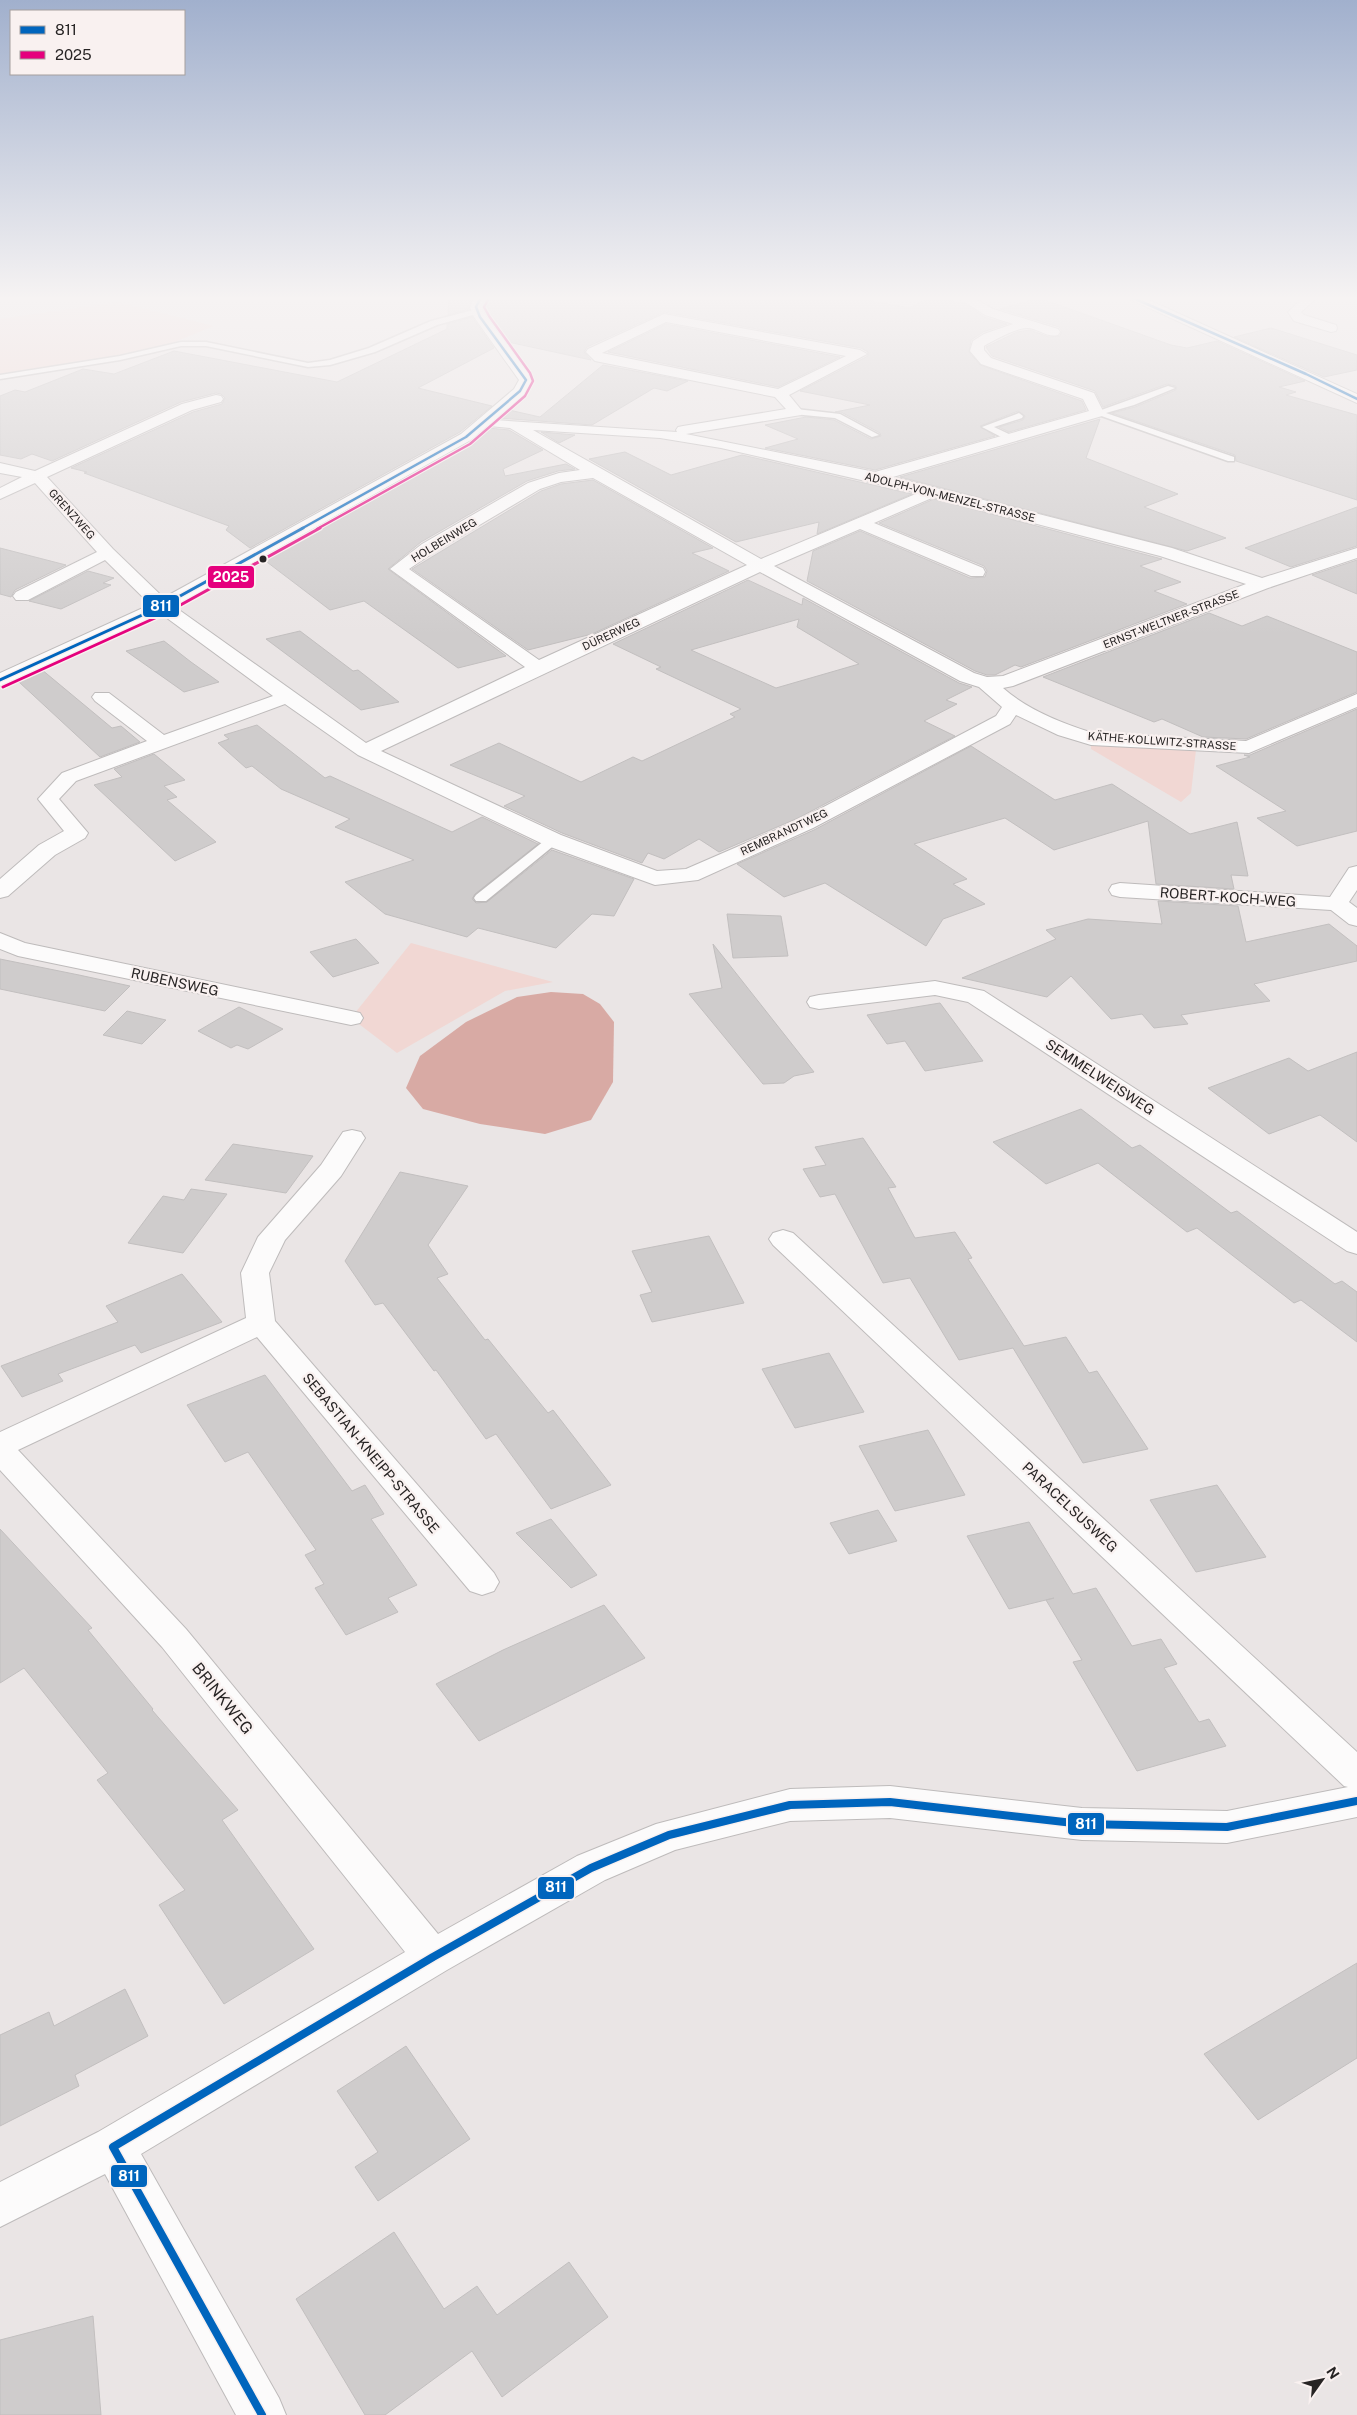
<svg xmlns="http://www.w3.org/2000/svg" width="1357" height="2415" font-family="'Public Sans',sans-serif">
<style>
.green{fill:#f1d7d3}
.water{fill:#d8aaa4}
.building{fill:#cfcccc;stroke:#c2bfbf;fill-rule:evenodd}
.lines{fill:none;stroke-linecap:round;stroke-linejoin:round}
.service-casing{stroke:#bebbbb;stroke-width:3}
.minor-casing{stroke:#bebbbb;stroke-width:2}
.tertiary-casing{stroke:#bebbbb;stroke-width:2}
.secondary-casing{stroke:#bebbbb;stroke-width:2}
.service{fill:#fcfbfb;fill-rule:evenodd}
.minor{fill:#fcfbfb;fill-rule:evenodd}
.tertiary{fill:#fcfbfb;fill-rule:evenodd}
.secondary{fill:#fcfbfb;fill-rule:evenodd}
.bus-1-far2-casing{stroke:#f9f1f0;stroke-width:4.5}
.bus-1-far1-casing{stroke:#f9f1f0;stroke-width:5.5}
.bus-1-casing{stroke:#f9f1f0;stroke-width:11}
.bus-2-far1-casing{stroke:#f9f1f0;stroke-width:4.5}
.bus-2-casing{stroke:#f9f1f0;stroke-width:5.5}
.bus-1-far2{stroke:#0065bd;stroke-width:2.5}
.bus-1-far1{stroke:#0065bd;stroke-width:3}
.bus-1{stroke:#0065bd;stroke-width:8}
.bus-2-far1{stroke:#e5007d;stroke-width:2.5}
.bus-2{stroke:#e5007d;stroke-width:3}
.bus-dot{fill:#272424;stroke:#f9f1f0;stroke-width:2}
.labels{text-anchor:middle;stroke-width:4.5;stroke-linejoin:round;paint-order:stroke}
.far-street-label{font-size:11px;fill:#272424;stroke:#f9f1f0}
.street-label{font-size:14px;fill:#272424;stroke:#f9f1f0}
.near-street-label{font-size:16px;fill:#272424;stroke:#f9f1f0}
.line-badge{stroke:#f9f1f0;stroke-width:2}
.badge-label{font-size:14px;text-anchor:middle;font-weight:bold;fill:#fff}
</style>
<rect width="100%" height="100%" fill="#eae5e5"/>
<path class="green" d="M 118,302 L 214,326 L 157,349 L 119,357 L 0,374 L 0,319 Z
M 1091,742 L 1196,750 L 1191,793 L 1181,802 L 1091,749 Z
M 411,943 L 553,982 L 505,991 L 397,1053 L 351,1018 Z"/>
<path class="water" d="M 551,992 L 583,994 L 600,1004 L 614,1022 L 613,1082 L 591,1120 L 545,1134 L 480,1124 L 423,1109 L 406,1088 L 420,1056 L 466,1022 L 517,997 Z"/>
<path class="building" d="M 449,297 L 473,297 L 469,309 L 448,315 Z
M 489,297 L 850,297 L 909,308 L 929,298 L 964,303 L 984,317 L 1007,324 L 983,332 L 971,340 L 969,352 L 980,365 L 1082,401 L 1086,410 L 1009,432 L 999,427 L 1023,420 L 1025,416 L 1018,411 L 980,426 L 995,436 L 875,470 L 765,448 L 798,439 L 765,425 L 806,417 L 834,420 L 871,439 L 881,436 L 880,433 L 841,412 L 835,412 L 870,405 L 800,391 L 868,356 L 868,352 L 861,348 L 664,312 L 587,347 L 584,352 L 591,360 L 508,342 L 484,307 Z
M 1039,298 L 1171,345 L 1187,348 L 1217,341 L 1305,381 L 1279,387 L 1296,392 L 1286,395 L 1357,415 L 1357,500 L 1236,461 L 1235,455 L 1112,413 L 1135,407 L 1176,390 L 1176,386 L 1167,384 L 1103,407 L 1095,391 L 992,356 L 986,347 L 1017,332 L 1030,330 L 1049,337 L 1060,336 L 1062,331 L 1059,327 L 1000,309 Z
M 472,317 L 494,348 L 418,388 L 492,406 L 460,432 L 250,548 L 226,530 L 229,526 L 84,473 L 87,472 L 71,468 L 193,412 L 222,404 L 225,398 L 221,394 L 216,393 L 181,402 L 52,461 L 32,454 L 21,459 L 0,455 L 0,396 L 15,390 L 25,392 L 83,369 L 114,374 L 174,351 L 337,382 L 447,329 L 447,324 Z
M 666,324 L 840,357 L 778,387 L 608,352 Z
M 1271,328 L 1357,355 L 1357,370 L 1324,377 L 1234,337 Z
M 603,365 L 688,381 L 667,391 L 654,388 L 592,425 L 499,418 L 509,410 L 540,417 Z
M 1100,419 L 1086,458 L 1178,494 L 1144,507 L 1226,538 L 1187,551 L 900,477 Z
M 488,428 L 509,430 L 543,450 L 503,469 L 505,476 L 566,464 L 575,469 L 558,471 L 527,481 L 421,542 L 388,569 L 506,656 L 458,668 L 364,601 L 330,610 L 263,559 L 472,442 Z
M 541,432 L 575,435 L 559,443 Z
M 625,452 L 671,475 L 742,455 L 912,494 L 817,534 L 819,522 L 736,542 L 589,459 Z
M 593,480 L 713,548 L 692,553 L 729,571 L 592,634 L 528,650 L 412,569 L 541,491 L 561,484 Z
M 934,499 L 1162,559 L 1140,566 L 1181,582 L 1154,591 L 1187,604 L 1021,667 L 1015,665 L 995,675 L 987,675 L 975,671 L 807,581 L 813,551 L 860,531 L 970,578 L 985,577 L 987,571 L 984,566 L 879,523 Z
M 1357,507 L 1357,546 L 1291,567 L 1245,548 Z
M 0,548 L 66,565 L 15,590 L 11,597 L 0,594 Z
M 1357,560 L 1357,594 L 1312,575 Z
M 88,571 L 114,578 L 103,583 L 111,585 L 61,609 L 29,601 Z
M 748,580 L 802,605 L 803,598 L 959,683 L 972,687 L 946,700 L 957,704 L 924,721 L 955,736 L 798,818 L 719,852 L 699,839 L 664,859 L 648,853 L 642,863 L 562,833 L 504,806 L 525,796 L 450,765 L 499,743 L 581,782 L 633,757 L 642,761 L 735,717 L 730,714 L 741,709 L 656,669 L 661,667 L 613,644 ZM 799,619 L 797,627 L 859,664 L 776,688 L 691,650 Z
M 1209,613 L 1242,626 L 1267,616 L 1357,652 L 1357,692 L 1246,739 L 1203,737 L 1162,719 L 1154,722 L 1043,677 Z
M 300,631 L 353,671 L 358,670 L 399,702 L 361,710 L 266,639 Z
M 164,641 L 191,662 L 219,682 L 184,692 L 126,651 Z
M 41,669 L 112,728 L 121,726 L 140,742 L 100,757 L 19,682 L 23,678 Z
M 1357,709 L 1357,831 L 1297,846 L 1257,818 L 1286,811 L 1216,766 L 1250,757 L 1244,755 L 1250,755 Z
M 257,725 L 325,778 L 330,776 L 452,832 L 482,817 L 538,844 L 475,894 L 472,899 L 476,903 L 487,902 L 552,850 L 634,879 L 614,916 L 592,914 L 556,948 L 478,928 L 467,937 L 385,914 L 345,882 L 414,860 L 335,827 L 350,819 L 281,789 L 252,766 L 246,768 L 218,743 L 229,739 L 224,735 Z
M 971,746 L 1055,800 L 1112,784 L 1190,834 L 1237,822 L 1248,876 L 1231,875 L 1234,889 L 1156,884 L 1148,821 L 1054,850 L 1005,818 L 914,844 L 967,879 L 953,884 L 985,904 L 943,919 L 926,946 L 825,883 L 784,897 L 737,864 L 814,830 Z
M 154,754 L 185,780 L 164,786 L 177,797 L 167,800 L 216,842 L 175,861 L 94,785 L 122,777 L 114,769 Z
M 1158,901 L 1238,906 L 1246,942 L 1329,924 L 1357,946 L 1357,961 L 1254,984 L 1270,1001 L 1181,1015 L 1188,1024 L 1154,1028 L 1142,1014 L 1111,1019 L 1071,976 L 1047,997 L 962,978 L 1056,939 L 1046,930 L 1088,919 L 1162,924 Z
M 727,914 L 781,916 L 788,956 L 733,958 Z
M 356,939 L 379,963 L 333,977 L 310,952 Z
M 713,944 L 814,1072 L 794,1076 L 784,1083 L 763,1084 L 689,994 L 722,988 Z
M 0,959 L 79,975 L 130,986 L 105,1011 L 0,989 Z
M 940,1003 L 983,1061 L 925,1071 L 905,1041 L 887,1044 L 867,1015 Z
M 239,1007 L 283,1029 L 248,1049 L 237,1045 L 231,1048 L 198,1031 Z
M 127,1011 L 166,1020 L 142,1044 L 103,1035 Z
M 1357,1052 L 1357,1142 L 1320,1115 L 1269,1134 L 1208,1088 L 1289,1058 L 1308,1071 Z
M 1081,1109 L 1132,1148 L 1140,1145 L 1231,1213 L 1237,1211 L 1335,1284 L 1342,1281 L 1357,1292 L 1357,1342 L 1301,1300 L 1294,1303 L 1197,1228 L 1187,1232 L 1098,1163 L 1046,1184 L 993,1142 Z
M 863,1138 L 896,1187 L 888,1188 L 915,1238 L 955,1232 L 972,1258 L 968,1259 L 1024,1346 L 1066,1337 L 1089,1373 L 1097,1371 L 1148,1449 L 1083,1463 L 1013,1348 L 959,1360 L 910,1278 L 883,1283 L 835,1194 L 820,1197 L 803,1169 L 826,1165 L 815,1147 Z
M 233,1144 L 313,1156 L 286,1193 L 205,1180 Z
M 400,1172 L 468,1186 L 428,1245 L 448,1274 L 437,1278 L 485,1340 L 488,1339 L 548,1413 L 553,1410 L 611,1485 L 551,1509 L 496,1434 L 486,1439 L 436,1370 L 434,1371 L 383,1303 L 375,1305 L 345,1261 Z
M 191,1189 L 227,1194 L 183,1253 L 128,1243 L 163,1196 L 184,1200 Z
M 709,1236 L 744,1303 L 652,1322 L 640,1295 L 652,1292 L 632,1251 Z
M 182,1274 L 222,1322 L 141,1353 L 135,1345 L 58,1374 L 63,1381 L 22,1397 L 1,1366 L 118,1322 L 106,1306 Z
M 829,1353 L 864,1412 L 795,1428 L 762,1369 Z
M 265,1375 L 352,1491 L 365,1485 L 384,1514 L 371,1519 L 417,1585 L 388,1598 L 398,1612 L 346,1635 L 315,1588 L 324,1584 L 305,1555 L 316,1550 L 248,1452 L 225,1462 L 187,1405 Z
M 928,1430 L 965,1495 L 895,1511 L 859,1446 Z
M 1217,1485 L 1266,1557 L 1196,1572 L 1150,1500 Z
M 878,1510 L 897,1541 L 849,1554 L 830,1523 Z
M 551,1519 L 597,1575 L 571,1588 L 516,1533 Z
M 1029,1522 L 1073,1594 L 1096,1588 L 1132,1646 L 1161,1639 L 1177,1664 L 1164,1668 L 1199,1722 L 1209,1719 L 1226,1746 L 1137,1771 L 1073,1662 L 1082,1660 L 1046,1600 L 1054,1598 L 1009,1609 L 967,1536 Z
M 0,1529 L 92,1628 L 88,1630 L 153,1709 L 152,1710 L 238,1810 L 222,1820 L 314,1949 L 224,2004 L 159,1905 L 185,1890 L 97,1780 L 108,1773 L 24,1668 L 0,1683 Z
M 604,1605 L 645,1658 L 479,1741 L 436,1684 L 503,1650 Z
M 1357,1963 L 1357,2058 L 1258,2120 L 1204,2054 Z
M 125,1989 L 148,2036 L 75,2075 L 79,2086 L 0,2126 L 0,2035 L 49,2012 L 54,2026 Z
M 406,2046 L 470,2139 L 378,2201 L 355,2167 L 378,2152 L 337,2091 Z
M 394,2232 L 444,2309 L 477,2286 L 497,2315 L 569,2262 L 608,2317 L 502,2397 L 472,2351 L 385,2415 L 365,2415 L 296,2299 Z
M 93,2316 L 101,2415 L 0,2415 L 0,2340 Z"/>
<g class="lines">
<defs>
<path id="service" d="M 477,309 L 480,309 L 480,313 L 437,325 L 375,352 L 330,365 L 308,367 L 206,346 L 181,346 L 120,360 L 0,379 L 0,375 L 120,356 L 181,342 L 206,342 L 308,363 L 330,360 L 369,348 L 431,321 Z
M 1168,386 L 1175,388 L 1134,405 L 1106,413 L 1234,457 L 1234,461 L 1228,461 L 1093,413 Z
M 796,409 L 840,414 L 879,435 L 872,437 L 835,418 L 793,414 L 793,410 Z
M 1019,413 L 1023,416 L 1022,418 L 994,427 L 1013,436 L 1013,440 L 1007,440 L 982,427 Z
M 553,836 L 559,840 L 557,843 L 486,901 L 476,901 L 474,898 L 476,895 L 549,837 Z"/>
<path id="minor" d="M 957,297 L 972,297 L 993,309 L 1058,329 L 1060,332 L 1058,335 C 1046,338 1037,327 1026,328 C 1015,329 994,340 984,346 L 984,350 L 991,358 L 1094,393 L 1104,413 L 1102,416 L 893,477 L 1172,548 L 1262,578 L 1357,548 L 1357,558 L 1268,588 L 1013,686 L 1003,688 C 1028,710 1061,723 1093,733 L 1246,741 L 1357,694 L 1357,707 L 1249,753 L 1091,745 L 1058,735 L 1016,715 L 1010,724 L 813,828 L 698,880 L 655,885 L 545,845 L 358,755 L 285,704 L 76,781 L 59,799 L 88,833 L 85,838 L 55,855 L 8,896 L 0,898 L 0,879 L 39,845 L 64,831 L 38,799 L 62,773 L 147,741 L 95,701 L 92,697 L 95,693 L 109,693 L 164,735 L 273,696 L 156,610 L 105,560 L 28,600 L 16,600 L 13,596 L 16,592 L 97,552 L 35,483 L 0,499 L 0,488 L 22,477 L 0,473 L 0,463 L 35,471 L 182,404 L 216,395 L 221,396 L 223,399 L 221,402 L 192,410 L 47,477 L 113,549 L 168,602 L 366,743 L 525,667 L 390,569 L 422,544 L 528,483 L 559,473 L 580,470 L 510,428 L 479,425 L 477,422 L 479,419 L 677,432 L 676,430 L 678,427 L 683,426 L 786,409 L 775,397 L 595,361 L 586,352 L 588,349 L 664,314 L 860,350 L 867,354 L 789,395 L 803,412 L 801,415 L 686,434 L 875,472 L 1089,411 L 1083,399 L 981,364 L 970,351 L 973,341 L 984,334 L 1013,324 L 985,315 ZM 666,322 L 846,356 L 778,389 L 602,353 ZM 533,430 L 660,438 L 721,448 L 918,493 L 761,559 ZM 593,478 L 747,565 L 539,660 L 409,569 L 434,552 L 540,489 L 561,482 ZM 934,497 L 1160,556 L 1246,584 L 1003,676 L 987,677 L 974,673 L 774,566 L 860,529 L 971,576 L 983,576 L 985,572 L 983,568 L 874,523 ZM 760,572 L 960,681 L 979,687 L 1002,707 L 996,716 L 799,820 L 686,869 L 657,871 L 561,835 L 381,751 Z
M 1304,297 L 1318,297 L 1301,312 L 1304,315 L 1336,325 L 1337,328 L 1336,331 L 1331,332 L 1294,321 L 1288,312 Z
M 1357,866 L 1357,890 L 1349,902 L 1357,908 L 1357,926 L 1349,924 L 1331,910 L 1120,897 L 1112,895 L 1109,890 L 1112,885 L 1120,883 L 1330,897 L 1349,868 Z
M 0,933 L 25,943 L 351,1011 L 360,1013 L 363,1018 L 360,1023 L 351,1025 L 18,956 L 0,949 Z
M 935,981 L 984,991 L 1357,1232 L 1357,1254 L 1347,1251 L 968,1002 L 935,995 L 819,1009 L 810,1007 L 807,1002 L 810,997 L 819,995 Z
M 352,1130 L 361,1132 L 365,1138 L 341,1176 L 285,1240 L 269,1273 L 275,1321 L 494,1573 L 499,1582 L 494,1591 L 482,1595 L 470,1591 L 257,1337 L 18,1450 L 186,1629 L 438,1934 L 577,1856 L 656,1824 L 790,1789 L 890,1786 L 1082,1808 L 1227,1811 L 1348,1787 L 1344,1786 L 773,1245 L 769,1239 L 773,1233 L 783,1230 L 793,1233 L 1357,1752 L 1357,1817 L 1227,1843 L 1082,1840 L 890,1818 L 790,1821 L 675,1850 L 605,1880 L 447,1970 L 141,2154 L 279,2398 L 286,2415 L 236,2415 L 105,2174 L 0,2227 L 0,2182 L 98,2132 L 405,1952 L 162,1647 L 0,1470 L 0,1432 L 246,1318 L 241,1273 L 258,1237 L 321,1165 L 343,1132 Z"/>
<path id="tertiary" d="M 475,297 L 487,297 L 482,307 L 487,317 L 533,380 L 525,394 L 471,440 L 168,610 L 0,686 L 0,673 L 156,602 L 461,434 L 514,389 L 519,380 L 474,317 L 470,307 Z"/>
<path id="secondary" d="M 1125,297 L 1142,297 L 1357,394 L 1357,403 Z"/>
</defs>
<use href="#service" class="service-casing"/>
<use href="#minor" class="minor-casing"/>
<use href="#tertiary" class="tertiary-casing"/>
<use href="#secondary" class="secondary-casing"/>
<use href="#service" class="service"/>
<use href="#minor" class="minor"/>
<use href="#tertiary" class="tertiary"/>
<use href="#secondary" class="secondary"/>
<defs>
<path id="bus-1-far2" d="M 1131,297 L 1306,374 L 1357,399
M 301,529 L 466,437 L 520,391 L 526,380 L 480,317 L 476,307 L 481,297"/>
<path id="bus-1-far1" d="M 0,680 L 162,606 L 303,528"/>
<path id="bus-1" d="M 262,2415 L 113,2147 L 433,1957 L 591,1868 L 669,1835 L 790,1805 L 890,1802 L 1082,1824 L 1227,1827 L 1357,1801"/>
<path id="bus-2-far1" d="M 317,529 L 470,444 L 525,396 L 533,381 L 530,373 L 489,316 L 484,307 L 488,300"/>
<path id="bus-2" d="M 3,687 L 166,613 L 320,528"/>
</defs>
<use href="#bus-1-far2" class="bus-1-far2-casing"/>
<use href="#bus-1-far1" class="bus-1-far1-casing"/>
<use href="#bus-1" class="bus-1-casing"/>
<use href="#bus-2-far1" class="bus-2-far1-casing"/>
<use href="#bus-2" class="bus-2-casing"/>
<use href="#bus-1-far2" class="bus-1-far2"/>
<use href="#bus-1-far1" class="bus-1-far1"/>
<use href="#bus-1" class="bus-1"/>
<use href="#bus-2-far1" class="bus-2-far1"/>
<use href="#bus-2" class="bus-2"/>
</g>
<linearGradient id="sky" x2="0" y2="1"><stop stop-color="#a1b0cd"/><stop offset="0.47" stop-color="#f6f3f3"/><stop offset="1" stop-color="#f6f3f3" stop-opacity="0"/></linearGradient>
<rect width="1357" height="635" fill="url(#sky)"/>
<circle class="bus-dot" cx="263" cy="559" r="4.5"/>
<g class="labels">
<g class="far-street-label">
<text transform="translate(950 497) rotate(14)" y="4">ADOLPH-VON-MENZEL-STRASSE</text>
<text transform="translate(72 514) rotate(48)" y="4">GRENZWEG</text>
<text transform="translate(444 540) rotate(-31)" y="4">HOLBEINWEG</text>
<text transform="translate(1171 619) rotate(-21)" y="4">ERNST-WELTNER-STRASSE</text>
<text transform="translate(611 634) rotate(-25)" y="4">DÜRERWEG</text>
<text transform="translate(1162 741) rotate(4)" y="4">KÄTHE-KOLLWITZ-STRASSE</text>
<text transform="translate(784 832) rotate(-25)" y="4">REMBRANDTWEG</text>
</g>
<g class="street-label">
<text transform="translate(1228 897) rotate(4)" y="5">ROBERT-KOCH-WEG</text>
<text transform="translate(175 982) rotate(12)" y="5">RUBENSWEG</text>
<text transform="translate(1100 1077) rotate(33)" y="5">SEMMELWEISWEG</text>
<text transform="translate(371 1453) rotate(50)" y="5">SEBASTIAN-KNEIPP-STRASSE</text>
<text transform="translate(1070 1507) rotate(43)" y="5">PARACELSUSWEG</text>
</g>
<g class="near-street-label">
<text transform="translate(223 1698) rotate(51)" y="6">BRINKWEG</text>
</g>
</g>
<g class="line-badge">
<rect x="207" y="565" width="48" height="24" rx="5" fill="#e5007d"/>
<rect x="142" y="594" width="38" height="24" rx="5" fill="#0065bd"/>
<rect x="1067" y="1812" width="38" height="24" rx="5" fill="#0065bd"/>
<rect x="537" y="1876" width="38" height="24" rx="5" fill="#0065bd"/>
<rect x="110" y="2164" width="38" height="24" rx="5" fill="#0065bd"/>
</g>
<g class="badge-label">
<text x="231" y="582">2025</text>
<text x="161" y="611">811</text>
<text x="1086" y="1829">811</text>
<text x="556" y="1892">811</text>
<text x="129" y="2181">811</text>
</g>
<rect x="10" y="10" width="175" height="65" fill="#f9f1f0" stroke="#a59f9e"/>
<rect x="20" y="26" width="25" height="8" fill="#0065bd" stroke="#a59f9e"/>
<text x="55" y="35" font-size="15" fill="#272424">811</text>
<rect x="20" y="51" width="25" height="8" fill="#e5007d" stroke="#a59f9e"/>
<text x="55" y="60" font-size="15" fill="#272424">2025</text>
<g transform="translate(1322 2380) rotate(57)" stroke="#f9f1f0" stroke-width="4" paint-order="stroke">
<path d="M0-4L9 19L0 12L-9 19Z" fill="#272424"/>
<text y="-8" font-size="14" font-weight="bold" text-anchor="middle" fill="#272424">N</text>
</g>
</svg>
